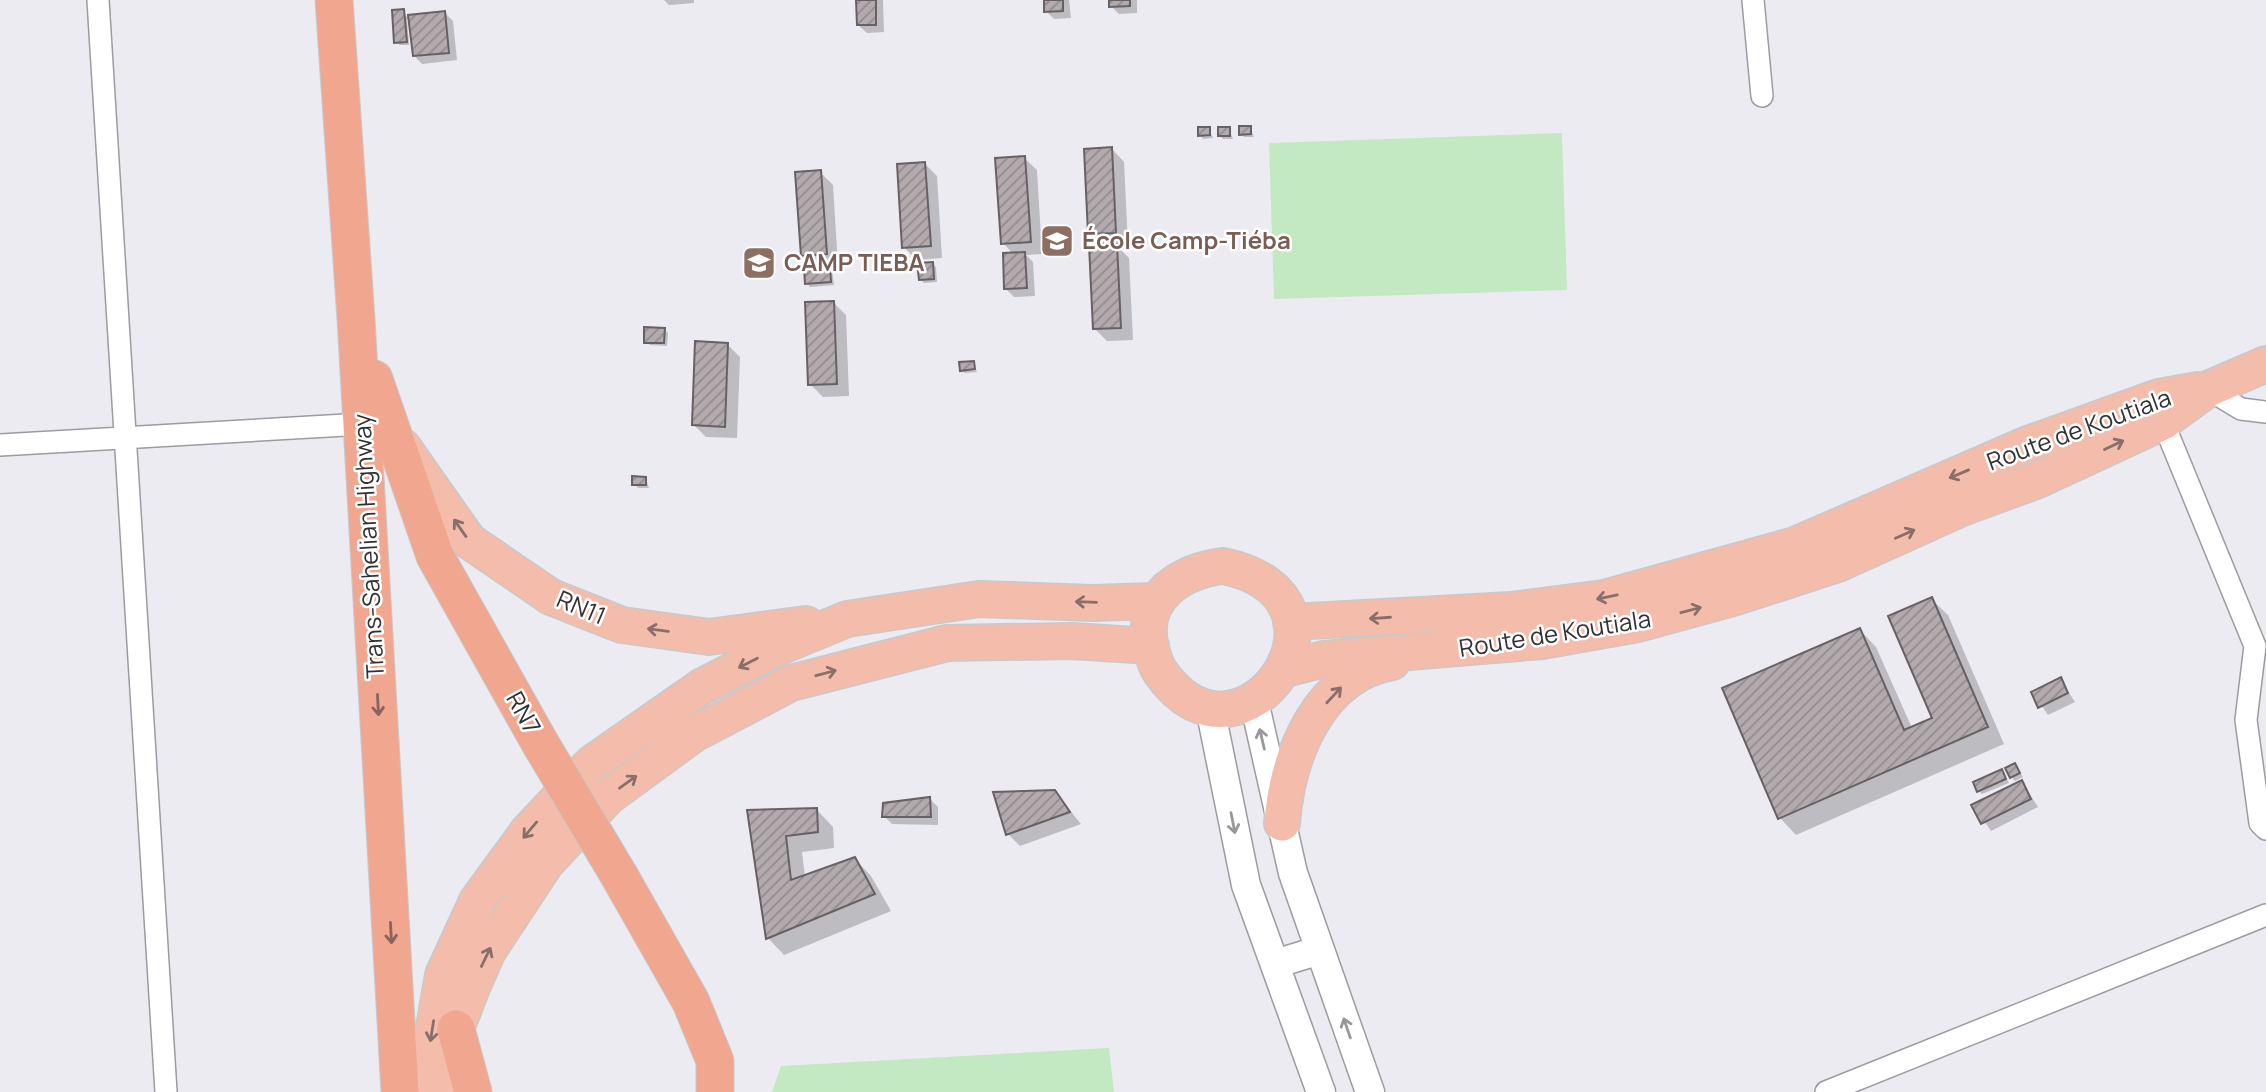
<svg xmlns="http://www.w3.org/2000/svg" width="2266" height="1092" font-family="Manrope,sans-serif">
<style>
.garden{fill:#c3e9c2}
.shadow{fill:#0003}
.building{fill:url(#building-hatch);stroke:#686164;stroke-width:2}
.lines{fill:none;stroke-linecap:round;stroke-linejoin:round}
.minor-casing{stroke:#9d9aa1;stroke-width:24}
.tertiary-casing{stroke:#9d9aa1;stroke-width:31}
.primary-casing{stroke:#c9c9ca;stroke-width:38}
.trunk-casing{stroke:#c9c9ca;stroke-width:39}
.minor{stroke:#fff;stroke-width:21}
.tertiary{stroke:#fff;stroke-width:28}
.primary{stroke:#f4bcab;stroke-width:35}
.trunk{stroke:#f0a68f;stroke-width:37}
.trunk-bridge-casing{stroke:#c9c9ca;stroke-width:39;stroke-linecap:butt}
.trunk-bridge{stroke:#f0a68f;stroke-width:37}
.oneway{stroke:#896f69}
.oneway2{stroke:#87655c}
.oneway3{stroke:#989899}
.labels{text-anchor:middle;stroke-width:5;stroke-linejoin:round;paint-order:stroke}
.education-label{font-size:24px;font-weight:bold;fill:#785e54;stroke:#fff;text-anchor:start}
.street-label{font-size:24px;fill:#313033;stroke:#fff}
</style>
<defs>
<pattern id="building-hatch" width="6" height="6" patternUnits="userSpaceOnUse" patternTransform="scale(1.75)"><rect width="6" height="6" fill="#b2aaac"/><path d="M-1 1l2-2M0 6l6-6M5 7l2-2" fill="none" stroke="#918b8d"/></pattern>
</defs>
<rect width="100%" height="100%" fill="#edebf2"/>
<path class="garden" d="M 1562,133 L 1567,290 L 1274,299 L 1269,143 Z
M 1109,1048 L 1114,1092 L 772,1092 L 781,1066 Z"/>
<path class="shadow" d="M 664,0 L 694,0 L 694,3 L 669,5 Z
M 858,0 L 883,0 L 884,32 L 867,33 L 858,25 Z
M 1045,0 L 1069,0 L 1071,18 L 1054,19 L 1046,11 Z
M 1111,0 L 1137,0 L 1137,13 L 1119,14 L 1111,6 Z
M 403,11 L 407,17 L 445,13 L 453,21 L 457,60 L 422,64 L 414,56 L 411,19 L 407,19 L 409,45 L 400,45 L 396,42 Z
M 1250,128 L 1254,137 L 1244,137 L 1241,134 Z
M 1209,129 L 1213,138 L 1203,139 L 1200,135 Z
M 1229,129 L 1233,139 L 1223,139 L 1219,135 Z
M 1112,149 L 1124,162 L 1128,245 L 1116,245 L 1129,258 L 1133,340 L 1107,341 L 1095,329 L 1103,247 L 1089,233 Z
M 1024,158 L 1037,170 L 1042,254 L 1026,255 L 1033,262 L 1035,296 L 1014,297 L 1006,289 L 1013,254 L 1003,243 Z
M 925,164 L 937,176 L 942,258 L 916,260 L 904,247 Z
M 820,172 L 833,185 L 838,266 L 829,266 L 832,270 L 834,285 L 810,287 L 807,283 L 816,268 L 803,255 Z
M 932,264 L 936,267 L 937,282 L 924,283 L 920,279 Z
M 833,302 L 846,315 L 849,396 L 823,397 L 810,384 Z
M 664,329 L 668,333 L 667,346 L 650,345 L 646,342 Z
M 727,344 L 740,357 L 737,438 L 706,437 L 694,425 Z
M 973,363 L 977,372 L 965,373 L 961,370 Z
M 646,479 L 649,488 L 638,488 L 634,484 Z
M 1931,599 L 1948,615 L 2004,744 L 1796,835 L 1780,818 L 1860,630 L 1876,647 L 1912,728 L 1934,719 Z
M 2060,679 L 2075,702 L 2048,715 L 2033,693 Z
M 2015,765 L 2023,777 L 2015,781 L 2011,777 Z
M 2002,771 L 2009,783 L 1982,794 L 1979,791 Z
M 2022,782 L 2038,807 L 1991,831 L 1974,806 Z
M 1055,792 L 1081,824 L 1020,846 L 1008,834 Z
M 930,799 L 938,807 L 938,825 L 892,824 L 884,816 Z
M 817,810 L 833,827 L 834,848 L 802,852 L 805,877 L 855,859 L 871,876 L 891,911 L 784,955 L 768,938 L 749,812 Z"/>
<path class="building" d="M 856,0 L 876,0 L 876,25 L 857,25 Z
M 1044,0 L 1063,0 L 1063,11 L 1044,12 Z
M 1109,0 L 1130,0 L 1130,6 L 1109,7 Z
M 404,9 L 407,42 L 394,43 L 392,10 Z
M 445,11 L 449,53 L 413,56 L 408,15 Z
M 1239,126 L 1251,126 L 1251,134 L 1239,135 Z
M 1198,127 L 1210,127 L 1210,135 L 1198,136 Z
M 1218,127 L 1230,127 L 1230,136 L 1218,136 Z
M 1112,147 L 1116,233 L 1088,234 L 1084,149 Z
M 1025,156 L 1031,242 L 1001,244 L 995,158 Z
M 925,162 L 931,246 L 902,248 L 897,164 Z
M 821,170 L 827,254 L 801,256 L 795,172 Z
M 1117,244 L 1121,328 L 1093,329 L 1089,245 Z
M 1025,252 L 1027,288 L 1004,289 L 1003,253 Z
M 933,262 L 934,279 L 919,280 L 917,263 Z
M 830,265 L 831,282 L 805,284 L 804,268 Z
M 834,301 L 837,384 L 808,385 L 805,302 Z
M 644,327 L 665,328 L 664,343 L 644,343 Z
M 695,341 L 728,343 L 725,427 L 692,425 Z
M 974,361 L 975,369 L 960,371 L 959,362 Z
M 632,476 L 646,477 L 646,485 L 632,485 Z
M 1932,597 L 1988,727 L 1778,819 L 1722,688 L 1860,628 L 1904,730 L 1932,718 L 1888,616 Z
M 2061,677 L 2068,693 L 2038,708 L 2031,692 Z
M 2015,763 L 2020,773 L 2010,778 L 2005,768 Z
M 2002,769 L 2006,779 L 1977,792 L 1973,782 Z
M 2022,780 L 2031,799 L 1981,824 L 1971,805 Z
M 1055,790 L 1070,812 L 1006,835 L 993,792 Z
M 930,797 L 931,817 L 882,817 L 883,803 Z
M 817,808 L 818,832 L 786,836 L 791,880 L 855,857 L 875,894 L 766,939 L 747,810 Z"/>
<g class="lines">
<defs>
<path id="minor" d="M 98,0 L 166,1092
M 1753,0 L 1762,96
M 2208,389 L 2241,409 L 2266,412
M 2163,422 L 2255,646 L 2246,720 L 2260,823 L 2266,829
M 0,445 L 363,424
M 1826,1092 L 2266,915"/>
<path id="tertiary" d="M 1254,701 L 1293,873 L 1370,1092
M 1210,708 L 1246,885 L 1321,1092
M 1275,964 L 1320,950"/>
<path id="primary" d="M 403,447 L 469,541 L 551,597 L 622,625 L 709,637 L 806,624
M 1223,566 C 1375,597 1242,788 1161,673 C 1155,665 1152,653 1150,643 C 1141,596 1182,571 1223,566 Z
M 1291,622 L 1511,610 L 1604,598 L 1795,545 L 2028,444 L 2159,397 L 2198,390
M 1285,669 L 1324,659 L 1542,641 L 1638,624 L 1733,598 L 1838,564 L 1962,508 L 2038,480 L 2163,422 L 2208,389 L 2266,364
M 1282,823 C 1287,757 1318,675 1392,662
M 423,1092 L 443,975 L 477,901 L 528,831 L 592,763 L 701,687 L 777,648 L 847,619 L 979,599 L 1092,603 L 1155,601
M 448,1092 L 456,1029 L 473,985 L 488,951 L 546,863 L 608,797 L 694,734 L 791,683 L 947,643 L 1072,641 L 1151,646"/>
<path id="trunk" d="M 334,0 L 356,319 L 400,1092
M 374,379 L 435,556 L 540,743
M 620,877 L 691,1002 L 715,1061 L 715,1092
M 456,1029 L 473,1092"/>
</defs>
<use href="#minor" class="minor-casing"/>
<use href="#tertiary" class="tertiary-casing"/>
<use href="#primary" class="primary-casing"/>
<use href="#trunk" class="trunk-casing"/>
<use href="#minor" class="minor"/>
<use href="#tertiary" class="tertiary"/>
<use href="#primary" class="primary"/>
<use href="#trunk" class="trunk"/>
<defs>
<path id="trunk-bridge" d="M 540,743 L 620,877"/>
</defs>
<use href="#trunk-bridge" class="trunk-bridge-casing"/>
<use href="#trunk-bridge" class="trunk-bridge"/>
</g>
<defs><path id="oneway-shaft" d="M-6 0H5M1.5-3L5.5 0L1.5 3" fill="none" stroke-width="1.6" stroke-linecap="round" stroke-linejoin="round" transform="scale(1.75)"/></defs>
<g class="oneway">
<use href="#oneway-shaft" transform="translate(2114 445) rotate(-25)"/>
<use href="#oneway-shaft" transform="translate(1959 474) rotate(157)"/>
<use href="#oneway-shaft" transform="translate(460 528) rotate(-125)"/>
<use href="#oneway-shaft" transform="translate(1905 534) rotate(-24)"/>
<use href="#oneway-shaft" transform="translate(1607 597) rotate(168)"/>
<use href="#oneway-shaft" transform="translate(1086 602) rotate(-178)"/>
<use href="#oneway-shaft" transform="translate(1691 610) rotate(-15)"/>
<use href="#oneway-shaft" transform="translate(1380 618) rotate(176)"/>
<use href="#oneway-shaft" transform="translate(658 630) rotate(-173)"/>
<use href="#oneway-shaft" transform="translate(748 663) rotate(153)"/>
<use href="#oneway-shaft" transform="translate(826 673) rotate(-15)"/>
<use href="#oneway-shaft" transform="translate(1334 695) rotate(-47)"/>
<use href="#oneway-shaft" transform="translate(628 782) rotate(-36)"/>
<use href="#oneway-shaft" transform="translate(530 830) rotate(130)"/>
<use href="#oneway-shaft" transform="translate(486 957) rotate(-64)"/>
<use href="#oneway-shaft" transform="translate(432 1031) rotate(99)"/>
</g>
<g class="oneway2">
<use href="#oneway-shaft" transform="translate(378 705) rotate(87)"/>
<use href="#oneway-shaft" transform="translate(391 933) rotate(87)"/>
</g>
<g class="oneway3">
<use href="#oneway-shaft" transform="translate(1262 739) rotate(-103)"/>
<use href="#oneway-shaft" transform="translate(1233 823) rotate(79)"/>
<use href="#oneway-shaft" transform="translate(1347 1028) rotate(-109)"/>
</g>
<defs>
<symbol id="school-square" viewBox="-11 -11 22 22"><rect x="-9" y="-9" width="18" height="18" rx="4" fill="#8d6e63" stroke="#fff"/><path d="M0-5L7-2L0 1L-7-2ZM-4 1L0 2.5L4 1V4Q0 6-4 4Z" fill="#fff"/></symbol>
</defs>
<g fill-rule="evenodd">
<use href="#school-square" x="1038" y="222" width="38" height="38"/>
<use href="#school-square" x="740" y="244" width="38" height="38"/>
</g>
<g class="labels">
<g class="education-label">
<text x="1082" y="249">École Camp-Tiéba</text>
<text x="784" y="271">CAMP TIEBA</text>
</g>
<g class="street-label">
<text transform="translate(2079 430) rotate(-20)" y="8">Route de Koutiala</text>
<text transform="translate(369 546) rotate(-93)" y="8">Trans-Sahelian Highway</text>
<text transform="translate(581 608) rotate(23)" y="8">RN11</text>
<text transform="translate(1555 634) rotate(-9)" y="8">Route de Koutiala</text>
<text transform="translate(523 713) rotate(61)" y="8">RN7</text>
</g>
</g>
</svg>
